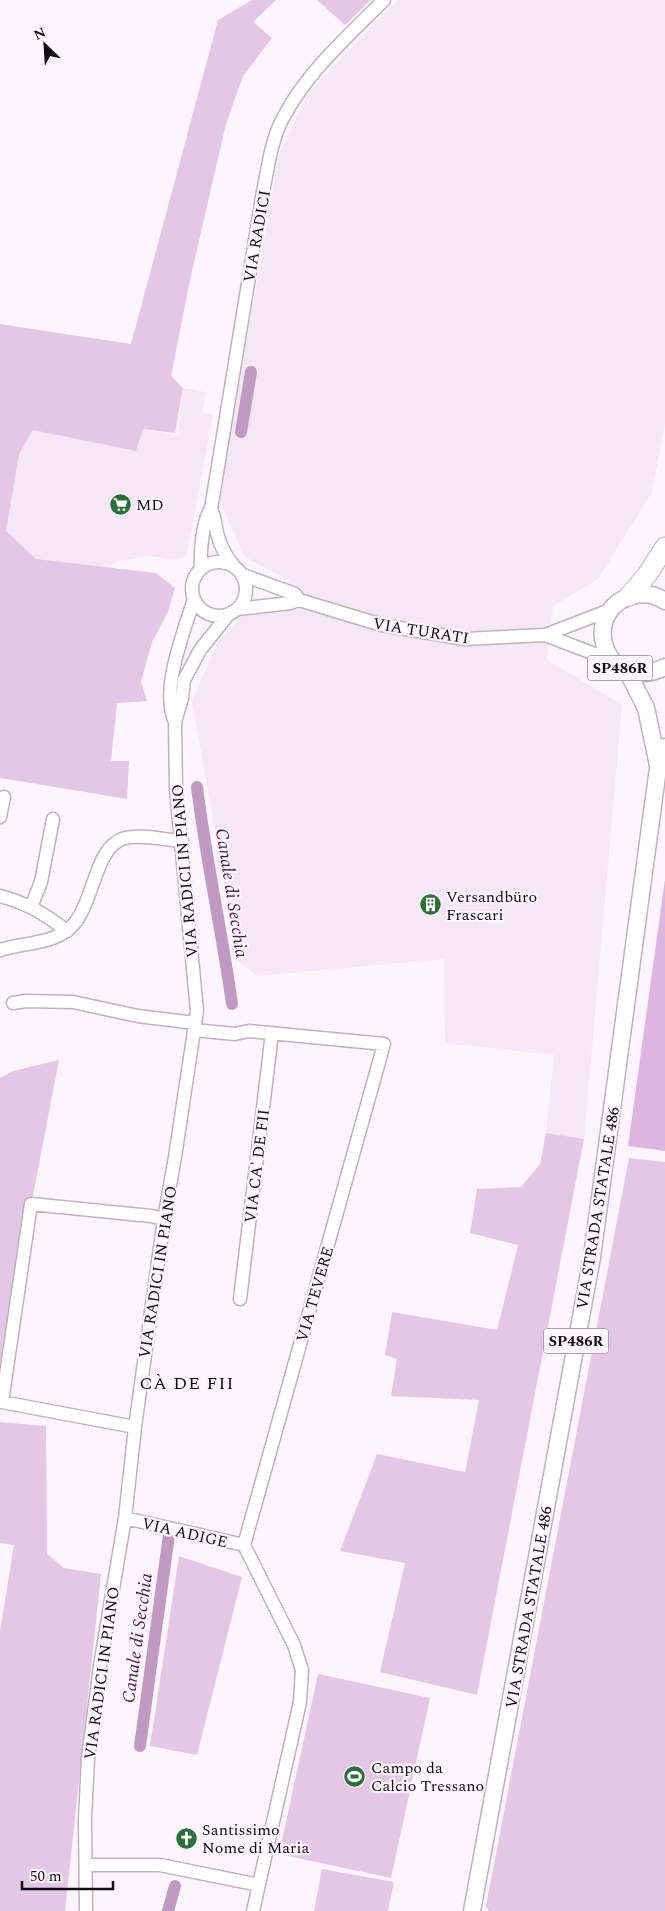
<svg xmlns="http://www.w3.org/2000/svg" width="665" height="1911" font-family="Spectral,serif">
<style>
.built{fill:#f5e7f6}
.green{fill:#e3c7e5}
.forest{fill:#ddb5e0}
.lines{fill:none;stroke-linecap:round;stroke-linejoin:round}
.canal{stroke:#c19ac4;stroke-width:12}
.minor-casing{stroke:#bdb3bd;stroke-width:15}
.major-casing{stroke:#bdb3bd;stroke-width:19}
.highway-casing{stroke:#bdb3bd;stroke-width:21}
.minor{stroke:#fff;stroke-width:12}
.major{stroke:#fff;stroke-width:16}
.highway{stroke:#fff;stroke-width:19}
.labels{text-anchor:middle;stroke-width:4.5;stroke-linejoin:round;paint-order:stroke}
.shield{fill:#fef4fe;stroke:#575257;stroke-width:1}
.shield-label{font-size:15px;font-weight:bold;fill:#0f0c10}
.street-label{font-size:16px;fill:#0f0c10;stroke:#fef4fe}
.poi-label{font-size:16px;fill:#0f0c10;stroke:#fef4fe;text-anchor:start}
.water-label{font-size:18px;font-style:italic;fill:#49194d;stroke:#fef4fe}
.neighbourhood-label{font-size:18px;letter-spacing:1px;fill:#0f0c10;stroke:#fef4fe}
</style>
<rect width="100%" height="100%" fill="#fef4fe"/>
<path class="built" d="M 398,0 L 665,0 L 665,423 L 652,492 L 598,579 L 553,606 L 547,660 L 622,705 L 584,1139 L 546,1133 L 554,1055 L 445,1043 L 444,959 L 257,976 L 238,961 L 192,701 L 218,641 L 243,615 L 276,612 L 289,580 L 245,557 L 219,500 L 279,155 L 308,93 Z
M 183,388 L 206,392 L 202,413 L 213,415 L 187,553 L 184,557 L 173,560 L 151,556 L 120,561 L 103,567 L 36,559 L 6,531 L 19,454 L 33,429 L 136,451 L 143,429 L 178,436 Z"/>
<path class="green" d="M 252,0 L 276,0 L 253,22 L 272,38 L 243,76 L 226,124 L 190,280 L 171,376 L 183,388 L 175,433 L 143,429 L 136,451 L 33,430 L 19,454 L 6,531 L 36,559 L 156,573 L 175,588 L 168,612 L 152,642 L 141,682 L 147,701 L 117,703 L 111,761 L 129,761 L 127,799 L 0,778 L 0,324 L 131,344 L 218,20 Z
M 317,0 L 371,0 L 345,25 Z
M 59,1060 L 0,1368 L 0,1078 L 13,1071 Z
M 546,1133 L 584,1139 L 477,1695 L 380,1672 L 405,1563 L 340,1551 L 377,1454 L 465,1472 L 479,1400 L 391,1396 L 397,1359 L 385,1355 L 392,1312 L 497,1330 L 518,1245 L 470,1233 L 477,1189 L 521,1187 L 540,1164 Z
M 629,1158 L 665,1162 L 665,1911 L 489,1911 L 486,1906 Z
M 0,1422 L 46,1426 L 47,1554 L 64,1568 L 101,1574 L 65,1911 L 0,1911 L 0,1631 L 14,1545 L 0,1543 Z
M 179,1556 L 242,1577 L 197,1755 L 150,1746 Z
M 318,1674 L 430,1698 L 391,1878 L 279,1854 Z
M 322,1869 L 394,1882 L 388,1911 L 314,1911 Z"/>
<path class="forest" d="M 665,879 L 665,1151 L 628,1146 Z"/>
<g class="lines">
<path class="canal" d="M 241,432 L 251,372
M 197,787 C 206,860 222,932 232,1004
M 140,1746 L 169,1535
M 168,1911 L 175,1886"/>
<defs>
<path id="minor" d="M 211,509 C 215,517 215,524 217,533 C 220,545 226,557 234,566
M192 589a27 27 0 1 1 54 0a27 27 0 1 1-54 0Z
M 201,569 C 200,554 202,521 211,509 L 263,192 C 268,168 271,140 283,118 C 307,72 348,36 384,0
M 243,575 L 295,594 L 299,600 L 382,625 L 465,639 L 545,635 L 610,610
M 194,599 C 184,632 160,689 175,722 L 182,698 L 184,680 L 191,667 L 200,650 L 228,615
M 238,609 L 290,603 L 299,600
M 545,635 L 613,661
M 0,817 L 4,797
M 0,896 C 27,903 45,914 67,931
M 31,907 L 41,882 L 53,819
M 0,950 C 22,943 51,944 69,929 C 95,907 93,846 125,838 C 140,834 166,840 182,841
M 13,1003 L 26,1001 L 73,1002 L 138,1016 L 195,1023
M 194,1030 L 235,1034 L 249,1031 L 384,1044 L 244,1545
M 240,1299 L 272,1033
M 135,1427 L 2,1402 L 31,1204 L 151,1216 L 164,1219
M 125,1518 L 244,1545
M 244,1545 L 294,1645 L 302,1670 L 300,1702 L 253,1911
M 86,1865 L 160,1865 L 259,1885
M 86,1911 L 85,1819 L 88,1758 L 100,1666 L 125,1518 L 135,1427 L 164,1219 L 175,1157 L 197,1011 L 176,789 L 175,722"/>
<path id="major" d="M 665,601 C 656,595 646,593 636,595 C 578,606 601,697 665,667
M 627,671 L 646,708 L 658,765
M 472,1911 L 592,1257 L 658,768 L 665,747"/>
<path id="highway" d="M 629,596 L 647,575 L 665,547"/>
</defs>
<use href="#minor" class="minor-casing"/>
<use href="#major" class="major-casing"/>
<use href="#highway" class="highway-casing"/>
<use href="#minor" class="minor"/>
<use href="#major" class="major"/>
<use href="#highway" class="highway"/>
</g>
<defs>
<symbol id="supermarket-disc" viewBox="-11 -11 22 22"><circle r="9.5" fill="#2c6f3a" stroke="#fef4fe"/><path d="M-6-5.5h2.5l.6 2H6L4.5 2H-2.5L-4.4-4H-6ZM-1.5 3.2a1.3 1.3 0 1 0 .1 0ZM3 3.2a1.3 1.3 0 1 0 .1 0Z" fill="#fff"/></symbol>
<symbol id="building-disc" viewBox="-11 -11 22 22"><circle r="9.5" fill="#2c6f3a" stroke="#fef4fe"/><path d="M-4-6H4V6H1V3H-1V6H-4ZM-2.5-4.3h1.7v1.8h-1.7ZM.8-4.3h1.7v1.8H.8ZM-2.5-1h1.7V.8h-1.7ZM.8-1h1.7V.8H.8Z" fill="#fff"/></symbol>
<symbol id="stadium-disc" viewBox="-11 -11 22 22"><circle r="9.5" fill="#2c6f3a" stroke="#fef4fe"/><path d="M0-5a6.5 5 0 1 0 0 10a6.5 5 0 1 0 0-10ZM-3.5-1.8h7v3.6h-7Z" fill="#fff"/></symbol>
<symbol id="church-disc" viewBox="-11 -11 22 22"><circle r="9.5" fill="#2c6f3a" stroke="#fef4fe"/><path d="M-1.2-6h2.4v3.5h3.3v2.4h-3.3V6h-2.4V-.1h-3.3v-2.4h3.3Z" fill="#fff"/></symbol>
</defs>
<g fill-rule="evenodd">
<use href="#supermarket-disc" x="108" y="492" width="25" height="25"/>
<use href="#building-disc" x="418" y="892" width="25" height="25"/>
<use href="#stadium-disc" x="342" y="1764" width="25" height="25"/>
<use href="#church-disc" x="174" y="1826" width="25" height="25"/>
</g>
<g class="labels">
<g class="shield">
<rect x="587.5" y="655.5" width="65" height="25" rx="4"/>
<rect x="543.5" y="1328.5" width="65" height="25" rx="4"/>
</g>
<g class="shield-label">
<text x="620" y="673">SP486R</text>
<text x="576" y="1346">SP486R</text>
</g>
<g class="street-label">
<text transform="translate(256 236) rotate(-80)" y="6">VIA RADICI</text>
<text transform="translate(421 630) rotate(9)" y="6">VIA TURATI</text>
<text transform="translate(184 871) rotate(-95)" y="6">VIA RADICI IN PIANO</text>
<text transform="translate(256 1166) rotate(-83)" y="6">VIA CA' DE FII</text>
<text transform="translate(597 1208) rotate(-81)" y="6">VIA STRADA STATALE 486</text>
<text transform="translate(157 1272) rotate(-81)" y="6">VIA RADICI IN PIANO</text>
<text transform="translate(314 1294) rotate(-74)" y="6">VIA TEVERE</text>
<text transform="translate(185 1532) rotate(13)" y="6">VIA ADIGE</text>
<text transform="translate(528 1607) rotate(-80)" y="6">VIA STRADA STATALE 486</text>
<text transform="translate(101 1673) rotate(-82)" y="6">VIA RADICI IN PIANO</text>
</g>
<g class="poi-label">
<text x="136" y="510">MD</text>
<text x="446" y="902">Versandbüro<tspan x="446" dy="18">Frascari</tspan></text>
<text x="371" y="1773">Campo da<tspan x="371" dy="18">Calcio Tressano</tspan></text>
<text x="202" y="1835">Santissimo<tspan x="202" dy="18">Nome di Maria</tspan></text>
</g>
<g class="water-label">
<text transform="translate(232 893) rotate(81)" y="6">Canale di Secchia</text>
<text transform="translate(137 1638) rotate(-82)" y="6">Canale di Secchia</text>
</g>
<g class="neighbourhood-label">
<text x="187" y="1389">CÀ DE FII</text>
</g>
</g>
<g transform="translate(45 45) rotate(335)" stroke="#fef4fe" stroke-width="4" paint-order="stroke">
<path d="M0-4L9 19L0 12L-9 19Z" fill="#0f0c10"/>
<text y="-8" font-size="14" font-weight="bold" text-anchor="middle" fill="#0f0c10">N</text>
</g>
<path d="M22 1881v8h91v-8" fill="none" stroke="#0f0c10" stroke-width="2.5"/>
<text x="30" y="1881" font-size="15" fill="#0f0c10" stroke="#fef4fe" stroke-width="4" paint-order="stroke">50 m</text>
</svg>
